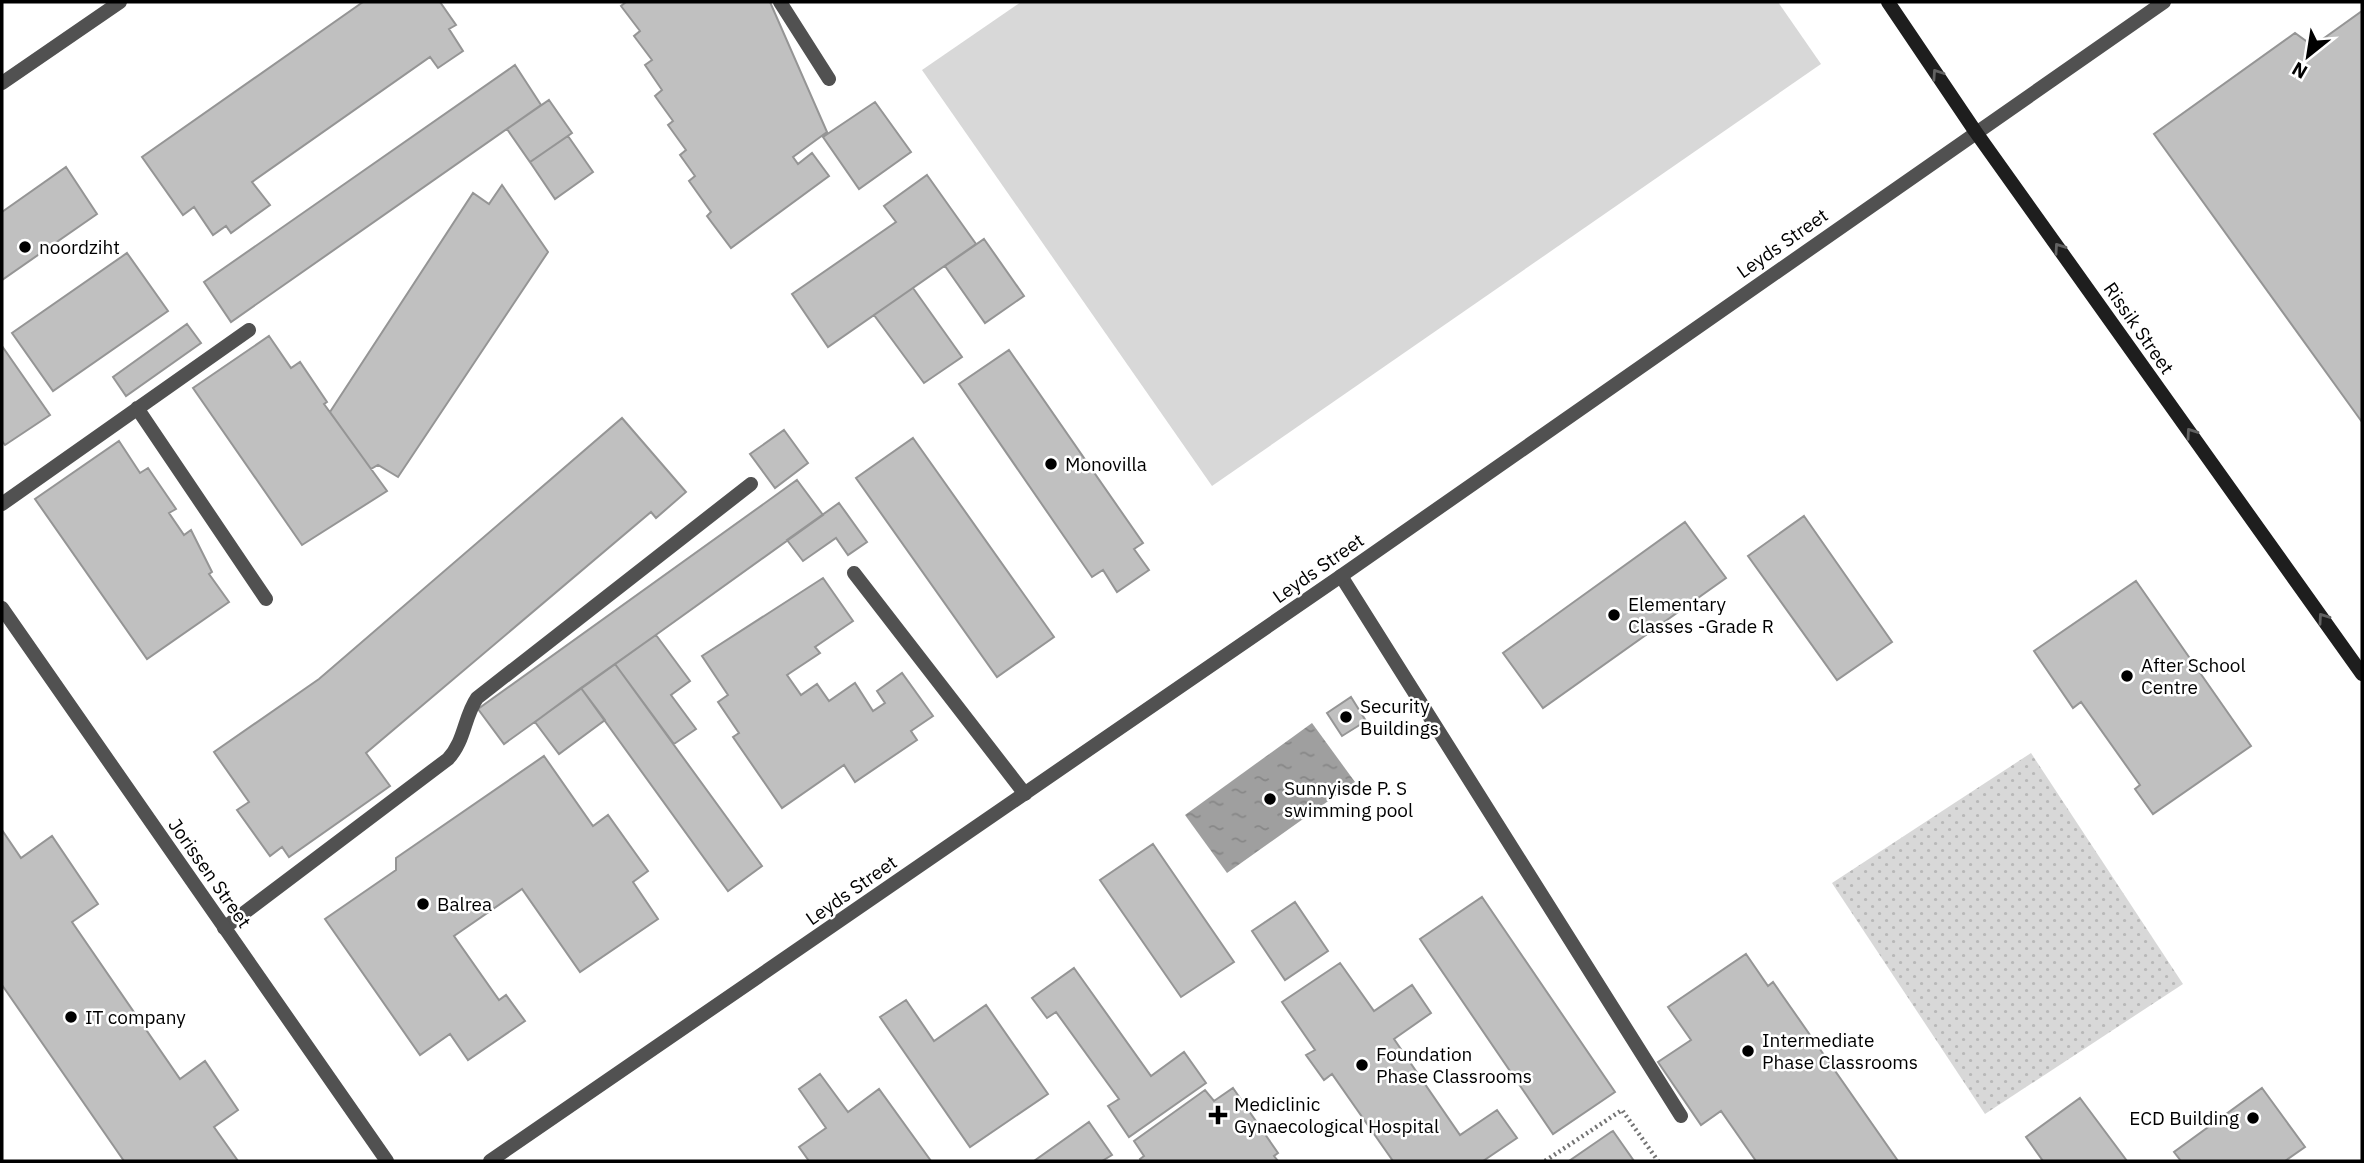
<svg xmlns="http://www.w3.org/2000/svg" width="2364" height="1163" font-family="'IBM Plex Sans',sans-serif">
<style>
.grass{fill:url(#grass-dots)}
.pitch{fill:#d8d8d8}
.water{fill:url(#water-ripples)}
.building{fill:#c0c0c0;stroke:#959595;stroke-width:2}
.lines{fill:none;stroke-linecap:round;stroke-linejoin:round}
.path{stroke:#737373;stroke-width:4.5;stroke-dasharray:2 3.5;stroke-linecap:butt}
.service{stroke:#515151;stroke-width:14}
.minor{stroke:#515151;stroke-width:14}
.secondary{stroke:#1e1e1e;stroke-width:14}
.oneway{stroke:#626262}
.poi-dot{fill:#000;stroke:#fff;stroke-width:2.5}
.labels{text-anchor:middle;stroke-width:5;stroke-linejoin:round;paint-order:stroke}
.street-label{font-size:19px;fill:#000;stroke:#fff}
.poi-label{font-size:19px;fill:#000;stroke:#fff;text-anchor:start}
</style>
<defs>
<pattern id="grass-dots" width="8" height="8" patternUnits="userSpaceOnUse" patternTransform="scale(1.75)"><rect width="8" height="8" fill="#d8d8d8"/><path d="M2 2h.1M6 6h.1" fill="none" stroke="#b8b8b8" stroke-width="1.8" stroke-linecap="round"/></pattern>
<pattern id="water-ripples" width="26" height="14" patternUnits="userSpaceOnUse" patternTransform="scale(1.75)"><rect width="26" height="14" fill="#9f9f9f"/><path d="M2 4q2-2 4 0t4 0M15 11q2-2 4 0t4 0" fill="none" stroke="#878787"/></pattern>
</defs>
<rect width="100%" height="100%" fill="#fff"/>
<path class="grass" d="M 2031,753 L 2183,984 L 1985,1114 L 1832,883 Z"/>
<path class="pitch" d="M 1021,2 L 1778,2 L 1821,64 L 1212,486 L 922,70 Z"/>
<path class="water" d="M 1312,723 L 1355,782 L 1227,873 L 1185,815 Z"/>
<path class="building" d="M 363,2 L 440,2 L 456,25 L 449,29 L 463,51 L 438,68 L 430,57 L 252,182 L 270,205 L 231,233 L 226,226 L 213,235 L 194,207 L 183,215 L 142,157 Z
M 626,2 L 770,2 L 827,132 L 793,157 L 798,164 L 812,153 L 829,176 L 731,248 L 707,216 L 711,212 L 689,181 L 695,176 L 680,155 L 686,150 L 668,125 L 673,121 L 655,96 L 662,90 L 645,65 L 652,60 L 634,36 L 640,31 L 621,6 Z
M 2362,11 L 2362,422 L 2154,134 L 2295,33 L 2313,46 Z
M 515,65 L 541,105 L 231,322 L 204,282 Z
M 549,100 L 572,133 L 530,162 L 507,129 Z
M 875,102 L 911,152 L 859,189 L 823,137 Z
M 568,136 L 593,172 L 555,199 L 530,162 Z
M 66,167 L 97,214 L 2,280 L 2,212 Z
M 927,175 L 976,244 L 828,347 L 792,294 L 896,222 L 884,206 Z
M 502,185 L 548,252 L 398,477 L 378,465 L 371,469 L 330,412 L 473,193 L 489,204 Z
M 984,239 L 1024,296 L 985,323 L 945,266 Z
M 127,253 L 168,311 L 53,391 L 12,333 Z
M 913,288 L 962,357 L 924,383 L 874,315 Z
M 187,324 L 201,343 L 126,396 L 113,377 Z
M 269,336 L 291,368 L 300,362 L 327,402 L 324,404 L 387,491 L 302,545 L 193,388 Z
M 2,346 L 50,415 L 5,445 L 2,441 Z
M 1009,350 L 1143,543 L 1134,549 L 1149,570 L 1117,592 L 1103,570 L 1092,577 L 959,384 Z
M 622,418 L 686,492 L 656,518 L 651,512 L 366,753 L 390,786 L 289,857 L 282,847 L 270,856 L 237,810 L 249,802 L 214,752 L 319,679 Z
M 784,430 L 808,463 L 775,488 L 750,454 Z
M 913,438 L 1054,637 L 997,677 L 856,478 Z
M 119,441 L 140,473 L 148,468 L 176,509 L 169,513 L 184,535 L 191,530 L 212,572 L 209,574 L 229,602 L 147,659 L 35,499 Z
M 797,480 L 823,515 L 504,744 L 478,709 Z
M 839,503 L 867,542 L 848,555 L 836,538 L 803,561 L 787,540 Z
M 1804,516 L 1892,642 L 1837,680 L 1748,556 Z
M 1685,522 L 1726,578 L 1543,708 L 1503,653 Z
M 823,578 L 853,621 L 815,647 L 820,653 L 787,675 L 801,695 L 817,684 L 829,701 L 855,683 L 873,711 L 885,703 L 877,691 L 902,673 L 933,716 L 911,731 L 917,740 L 855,782 L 844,765 L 782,808 L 733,737 L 739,733 L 718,702 L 728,695 L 702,656 Z
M 2136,581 L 2251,746 L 2153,814 L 2135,789 L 2140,785 L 2081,702 L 2073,708 L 2034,651 Z
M 656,635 L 690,681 L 671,695 L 696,729 L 674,744 L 615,664 Z
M 615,664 L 762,866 L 728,891 L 581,688 Z
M 581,688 L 605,720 L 559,754 L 535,722 Z
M 1351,697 L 1366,721 L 1342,736 L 1327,713 Z
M 544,756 L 593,826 L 608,815 L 648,871 L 633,882 L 658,919 L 580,972 L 522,889 L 454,936 L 499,1000 L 506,995 L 525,1021 L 468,1060 L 450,1034 L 420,1055 L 325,919 L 396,870 L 396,858 Z
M 2,830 L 21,858 L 52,836 L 98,904 L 72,922 L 180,1079 L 205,1061 L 238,1110 L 214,1127 L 238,1161 L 124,1161 L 2,985 Z
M 1153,844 L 1234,962 L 1181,997 L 1100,880 Z
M 1482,897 L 1615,1092 L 1553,1134 L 1420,939 Z
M 1295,902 L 1328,951 L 1285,980 L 1252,931 Z
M 1746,954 L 1768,986 L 1773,982 L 1898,1161 L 1756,1161 L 1721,1111 L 1701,1125 L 1658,1062 L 1691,1040 L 1668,1007 Z
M 1340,963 L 1374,1011 L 1412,985 L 1431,1013 L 1394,1039 L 1460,1135 L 1497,1110 L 1517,1138 L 1483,1161 L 1393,1161 L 1332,1074 L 1324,1080 L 1306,1055 L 1315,1050 L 1282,1002 Z
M 1074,968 L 1151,1076 L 1184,1052 L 1206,1083 L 1129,1137 L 1108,1106 L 1119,1099 L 1056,1012 L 1047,1018 L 1032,998 Z
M 906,1000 L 934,1041 L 986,1005 L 1048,1094 L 970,1147 L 880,1017 Z
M 820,1074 L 848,1112 L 879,1089 L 931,1161 L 809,1161 L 799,1147 L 826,1128 L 799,1089 Z
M 1233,1088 L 1278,1153 L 1274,1156 L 1278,1161 L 1141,1161 L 1140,1159 L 1144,1156 L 1134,1141 L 1205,1090 L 1214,1101 Z
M 2262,1088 L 2305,1147 L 2285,1161 L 2181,1161 L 2174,1152 Z
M 2080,1098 L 2127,1161 L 2043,1161 L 2026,1137 Z
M 1089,1122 L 1112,1155 L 1102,1161 L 1034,1161 Z
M 1613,1131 L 1634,1161 L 1569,1161 L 1611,1132 Z"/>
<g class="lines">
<path class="path" d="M 1545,1161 L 1622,1110 L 1658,1161"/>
<path class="service" d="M 780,2 L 829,79
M 137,408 L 266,599
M 2,504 L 249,330
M 854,573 L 1025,794
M 1341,576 L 1681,1116
M 224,928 L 448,759 C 465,741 464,717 477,698 L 751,484"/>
<path class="minor" d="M 2,83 L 120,2
M 2,608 L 387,1161
M 490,1161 L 1341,576 L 2164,2"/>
<path class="secondary" d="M 1888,2 L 1975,131 L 2362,674"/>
</g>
<defs><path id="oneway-chevron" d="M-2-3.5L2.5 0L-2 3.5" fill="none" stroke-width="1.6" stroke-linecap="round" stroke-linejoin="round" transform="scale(1.75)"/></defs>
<g class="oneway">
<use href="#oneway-chevron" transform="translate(1937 74) rotate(-124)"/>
<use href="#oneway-chevron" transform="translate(2059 248) rotate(-125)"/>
<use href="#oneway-chevron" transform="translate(2191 433) rotate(-125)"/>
<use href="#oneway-chevron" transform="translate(2323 618) rotate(-125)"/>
</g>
<g class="poi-dot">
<circle cx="25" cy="247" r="7"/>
<circle cx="1051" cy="464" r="7"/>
<circle cx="1614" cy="615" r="7"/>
<circle cx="2127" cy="676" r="7"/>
<circle cx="1346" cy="717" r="7"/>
<circle cx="1270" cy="799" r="7"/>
<circle cx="423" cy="904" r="7"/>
<circle cx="71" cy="1017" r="7"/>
<circle cx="1748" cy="1051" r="7"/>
<circle cx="1362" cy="1065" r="7"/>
<path d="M1214.5 1104.5h7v7h7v7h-7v7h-7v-7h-7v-7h7z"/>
<circle cx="2253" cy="1118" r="7"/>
</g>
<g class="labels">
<g class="street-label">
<text transform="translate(1782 243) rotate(-35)" y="7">Leyds Street</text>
<text transform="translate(2139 328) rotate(55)" y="7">Rissik Street</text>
<text transform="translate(1318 568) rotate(-35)" y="7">Leyds Street</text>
<text transform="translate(210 873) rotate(55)" y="7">Jorissen Street</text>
<text transform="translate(851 890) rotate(-35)" y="7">Leyds Street</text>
</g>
<g class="poi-label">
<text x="39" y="254">noordziht</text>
<text x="1065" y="471">Monovilla</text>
<text x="1628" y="611">Elementary<tspan x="1628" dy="22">Classes -Grade R</tspan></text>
<text x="2141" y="672">After School<tspan x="2141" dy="22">Centre</tspan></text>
<text x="1360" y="713">Security<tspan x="1360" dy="22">Buildings</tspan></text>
<text x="1284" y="795">Sunnyisde P. S<tspan x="1284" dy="22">swimming pool</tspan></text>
<text x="437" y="911">Balrea</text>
<text x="85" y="1024">IT company</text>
<text x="1762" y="1047">Intermediate<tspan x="1762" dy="22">Phase Classrooms</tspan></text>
<text x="1376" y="1061">Foundation<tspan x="1376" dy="22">Phase Classrooms</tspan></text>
<text x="1234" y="1111">Mediclinic<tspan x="1234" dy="22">Gynaecological Hospital</tspan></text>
<text x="2239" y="1125" text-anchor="end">ECD Building</text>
</g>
</g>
<rect width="2364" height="1163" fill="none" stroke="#000000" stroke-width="7"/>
<g transform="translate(2308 56) rotate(210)" stroke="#ffffff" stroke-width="5" paint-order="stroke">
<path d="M0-5L12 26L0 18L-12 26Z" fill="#000000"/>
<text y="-10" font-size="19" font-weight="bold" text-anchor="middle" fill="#000000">N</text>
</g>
</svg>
